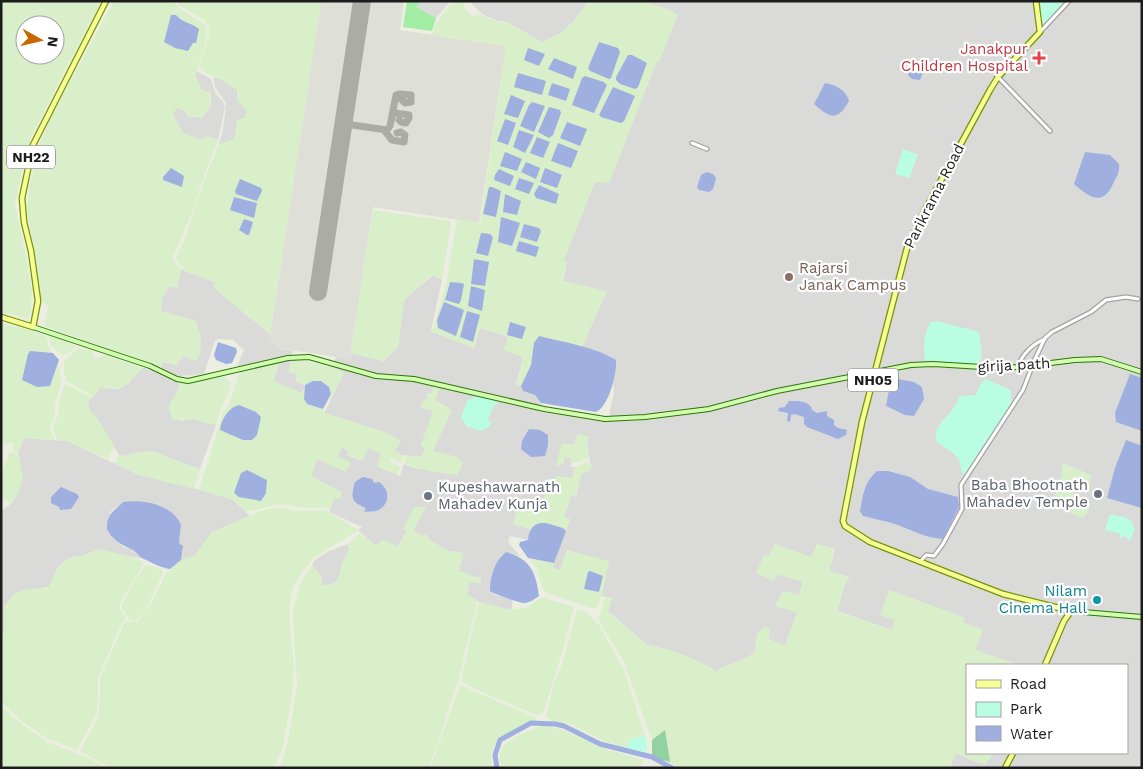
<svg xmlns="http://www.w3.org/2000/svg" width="1143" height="769" font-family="'Work Sans',sans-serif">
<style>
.residential{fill:#dadad9}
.airport{fill:#dee0d7}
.farmland{fill:#d9efca;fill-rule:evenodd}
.grass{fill:#a2eda4}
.forest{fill:#92d1a0}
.park{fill:#b9fde2}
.water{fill:#9eafe0}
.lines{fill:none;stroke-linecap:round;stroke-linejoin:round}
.river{stroke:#9eafe0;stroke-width:5}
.taxiway{stroke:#abaca6;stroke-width:7}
.runway{stroke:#abaca6;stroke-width:18}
.tertiary-casing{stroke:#a3a3a3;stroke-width:5.5}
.secondary-casing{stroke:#2c7600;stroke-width:6}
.primary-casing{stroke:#799400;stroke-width:7}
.tertiary{stroke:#fff;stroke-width:3}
.secondary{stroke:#d1feb0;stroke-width:4}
.primary{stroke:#f6ff95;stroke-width:4.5}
.health-dot{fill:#e0444e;stroke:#fff;stroke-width:2}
.education-dot{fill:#8d6e63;stroke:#fff;stroke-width:2}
.worship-dot{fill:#6b7280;stroke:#fff;stroke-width:2}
.culture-dot{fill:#0f9aa8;stroke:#fff;stroke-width:2}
.labels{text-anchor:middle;stroke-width:4.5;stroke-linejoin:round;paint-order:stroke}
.shield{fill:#fff;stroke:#606060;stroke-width:1}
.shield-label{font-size:14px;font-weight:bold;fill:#1c1c1c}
.health-label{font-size:15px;fill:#be3a42;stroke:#fff;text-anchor:end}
.street-label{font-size:15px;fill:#1c1c1c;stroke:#fff}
.education-label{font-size:15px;fill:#785e54;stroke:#fff;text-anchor:start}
.worship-label{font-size:15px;fill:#5b616d;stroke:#fff;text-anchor:end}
.culture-label{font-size:15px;fill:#0d838f;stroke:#fff;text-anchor:end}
</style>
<rect width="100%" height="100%" fill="#eceee1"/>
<path class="residential" d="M 420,1 L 451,1 L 436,18 L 415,7 Z
M 469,1 L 589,1 L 571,24 L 559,34 L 542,42 L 507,22 L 498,21 L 482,14 Z
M 642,1 L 1142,1 L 1142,768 L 950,768 L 955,754 L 962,755 L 974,761 L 985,764 L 994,753 L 1127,753 L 1127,665 L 1019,665 L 975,650 L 963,621 L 964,617 L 895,620 L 892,630 L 837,611 L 845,583 L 829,571 L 835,549 L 817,544 L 812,557 L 768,557 L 764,555 L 774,581 L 777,574 L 803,582 L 799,596 L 783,591 L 776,606 L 797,612 L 785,646 L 757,634 L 755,652 L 745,659 L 720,668 L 718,672 L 698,661 L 670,650 L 647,645 L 608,611 L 612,598 L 601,596 L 609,561 L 560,570 L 552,568 L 570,519 L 564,517 L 571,494 L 576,496 L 581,474 L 591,470 L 591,465 L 590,463 L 587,443 L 588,437 L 578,434 L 574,445 L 562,444 L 565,457 L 572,458 L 571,467 L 575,467 L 572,478 L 552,491 L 547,491 L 541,507 L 519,502 L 513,524 L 530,529 L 528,540 L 510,536 L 508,542 L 520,556 L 506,552 L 501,556 L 494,567 L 491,577 L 495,595 L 513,599 L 511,610 L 481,603 L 467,595 L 470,581 L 459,571 L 463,553 L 448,551 L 413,531 L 425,508 L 404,529 L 407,531 L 398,546 L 376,546 L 358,530 L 362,527 L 329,512 L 334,498 L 311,476 L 317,459 L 337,457 L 342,447 L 349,451 L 347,455 L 363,461 L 368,447 L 381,454 L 377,466 L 400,476 L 404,464 L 418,469 L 456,457 L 433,451 L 451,410 L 435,400 L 440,386 L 420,407 L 434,410 L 421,445 L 425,448 L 422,457 L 401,455 L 324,413 L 344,373 L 332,368 L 336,357 L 350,359 L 351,353 L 384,361 L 398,347 L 404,300 L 433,275 L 442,280 L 431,331 L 474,348 L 480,328 L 508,337 L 523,357 L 516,385 L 521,386 L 523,391 L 535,395 L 541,403 L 539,412 L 601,421 L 636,421 L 628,416 L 610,416 L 610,409 L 614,394 L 613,382 L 616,365 L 610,356 L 582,347 L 587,337 L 563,281 L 567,263 L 563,260 L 595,182 L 609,182 L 657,60 L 659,62 L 670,10 Z
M 196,71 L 211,79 L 216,94 L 223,102 L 225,107 L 218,140 L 209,137 L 202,140 L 197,139 L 183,133 L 175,119 L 173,114 L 176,108 L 186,111 L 188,116 L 202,118 L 210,107 L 211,102 L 210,92 L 204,92 L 199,86 L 195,76 Z
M 213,77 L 220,79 L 237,90 L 238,102 L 242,104 L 247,110 L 245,118 L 237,120 L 236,133 L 233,140 L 219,144 L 223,131 L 226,103 L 215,87 Z
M 181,269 L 215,282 L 214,288 L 270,334 L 269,341 L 277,343 L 276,348 L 293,351 L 289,371 L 298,374 L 296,381 L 305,385 L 302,394 L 273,381 L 279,363 L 240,373 L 238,364 L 244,350 L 233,340 L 218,339 L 215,341 L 204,374 L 179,376 L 161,368 L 163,362 L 176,365 L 182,356 L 192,358 L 192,320 L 160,312 L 162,299 L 169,286 L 177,288 Z
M 143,368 L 152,368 L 179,382 L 179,387 L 175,397 L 182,421 L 193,419 L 216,425 L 200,469 L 169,458 L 156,452 L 141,452 L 124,456 L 119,455 L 97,418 L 90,412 L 88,402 L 100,388 L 119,389 L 129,383 L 134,375 Z
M 24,438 L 67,441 L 139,475 L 218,494 L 233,500 L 250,516 L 212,532 L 195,556 L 181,560 L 183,551 L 179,543 L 181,525 L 176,518 L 169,511 L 123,502 L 110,512 L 112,537 L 125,548 L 131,549 L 143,559 L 99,550 L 79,557 L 74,556 L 58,567 L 49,587 L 44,587 L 4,620 L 4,631 L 1,636 L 1,511 L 13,502 L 20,464 L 18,453 Z
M 348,544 L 349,550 L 342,563 L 339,578 L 335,583 L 325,586 L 322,585 L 322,580 L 312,565 L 315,560 L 329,551 Z"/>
<path class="airport" d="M 321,1 L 404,1 L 400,30 L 506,46 L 479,223 L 373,207 L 350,359 L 276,348 L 277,343 L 269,342 Z"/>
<path class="farmland" d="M 1,1 L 101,1 L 31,137 L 24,160 L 15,206 L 25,251 L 32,292 L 31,311 L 28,319 L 1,312 ZM 25,25 L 55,25 L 55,55 L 25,55 Z
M 114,1 L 173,1 L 180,9 L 203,23 L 207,27 L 207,32 L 205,44 L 195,75 L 202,90 L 211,94 L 210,107 L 202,118 L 194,116 L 190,118 L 186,111 L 176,108 L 173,114 L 183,133 L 198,139 L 203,140 L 207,136 L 218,140 L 201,184 L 194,208 L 172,259 L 181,269 L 177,288 L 168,286 L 162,299 L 161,311 L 192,320 L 195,319 L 201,338 L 200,354 L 196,361 L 183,356 L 176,365 L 163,362 L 161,368 L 44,326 L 48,307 L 41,299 L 36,256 L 27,212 L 29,187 L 41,140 L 50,119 Z
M 177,1 L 321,1 L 270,334 L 214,288 L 215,282 L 187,272 L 175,259 L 184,241 L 205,178 L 219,144 L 233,140 L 236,133 L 237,120 L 245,118 L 247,113 L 245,108 L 237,101 L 239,93 L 237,90 L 220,79 L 200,70 L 199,66 L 209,34 L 209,27 L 204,20 L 180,6 Z
M 453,1 L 464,2 L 464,9 L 469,12 L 472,17 L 479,14 L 496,21 L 508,23 L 542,42 L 559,34 L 571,24 L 589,1 L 642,1 L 670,10 L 678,15 L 659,62 L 657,61 L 609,183 L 595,182 L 564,260 L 567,263 L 563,281 L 607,291 L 582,347 L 539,336 L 535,343 L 531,365 L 521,386 L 516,386 L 523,357 L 503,350 L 508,337 L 480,328 L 474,348 L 432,332 L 446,285 L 457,219 L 480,223 L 506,46 L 432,35 L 436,23 Z
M 373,210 L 450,221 L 451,224 L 442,280 L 432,275 L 404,300 L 398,347 L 383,361 L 351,353 Z
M 1,323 L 43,334 L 47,338 L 49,349 L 53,353 L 32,351 L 33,385 L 37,387 L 50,386 L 59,363 L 60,375 L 62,380 L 55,404 L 55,416 L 50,425 L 51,432 L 55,440 L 24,438 L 18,453 L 13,450 L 13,443 L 11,442 L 7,445 L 4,443 L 1,435 Z
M 49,335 L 66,341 L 75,346 L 71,351 L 63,355 L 51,346 Z
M 78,348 L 91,350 L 93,351 L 94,357 L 98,358 L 106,355 L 143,368 L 122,388 L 100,388 L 94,396 L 91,395 L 66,381 L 64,374 L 64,362 Z
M 292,358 L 329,366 L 344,373 L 331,398 L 330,398 L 331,394 L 329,387 L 323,382 L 313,381 L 305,385 L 296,381 L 297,374 L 289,372 Z
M 279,363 L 274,381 L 302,393 L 304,392 L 304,399 L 307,404 L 323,409 L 324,413 L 386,432 L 401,441 L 395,451 L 404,456 L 402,463 L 393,458 L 389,461 L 400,467 L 398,475 L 377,466 L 381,454 L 368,448 L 363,461 L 347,456 L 349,451 L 342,447 L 338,457 L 351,463 L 346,472 L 317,459 L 311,476 L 342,492 L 339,499 L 334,498 L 330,510 L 327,508 L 304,508 L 282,504 L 246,512 L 233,500 L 199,490 L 223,413 L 230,402 L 239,373 Z
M 221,376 L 226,378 L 231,383 L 228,394 L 220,410 L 216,425 L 193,419 L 182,421 L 173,419 L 169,410 L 170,403 L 178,393 L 179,382 L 203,381 Z
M 65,384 L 92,398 L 88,402 L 90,412 L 97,418 L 114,446 L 108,459 L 67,441 L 57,440 L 53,429 L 53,424 L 58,416 L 59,402 Z
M 433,386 L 440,386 L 435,400 L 452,410 L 433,451 L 456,457 L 463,462 L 458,475 L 430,471 L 404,464 L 406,456 L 422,457 L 425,448 L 422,447 L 421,445 L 433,411 L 420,407 L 422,401 L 426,401 L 428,393 L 432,393 Z
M 578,434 L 589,437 L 587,443 L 589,458 L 571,464 L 572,458 L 565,457 L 563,465 L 556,465 L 562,443 L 574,445 Z
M 146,451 L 156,452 L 169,458 L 200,469 L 194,489 L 139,475 L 115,463 L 119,455 L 124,456 Z
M 10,452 L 13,452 L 19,456 L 23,479 L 18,493 L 11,504 L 1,497 L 1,473 Z
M 587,462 L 592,465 L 591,470 L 581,474 L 576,497 L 571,495 L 564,517 L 570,519 L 566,531 L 563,528 L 544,523 L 535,525 L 530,529 L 513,524 L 519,502 L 541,507 L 547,491 L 552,491 L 556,476 L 572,478 L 575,467 Z
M 1063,463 L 1091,475 L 1089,491 L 1075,488 L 1066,481 L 1060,481 Z
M 1057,489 L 1070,491 L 1087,500 L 1090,505 L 1087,514 L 1082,518 L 1053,504 Z
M 414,507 L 426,507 L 413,531 L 422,536 L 426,534 L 430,540 L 448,551 L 464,553 L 459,571 L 481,578 L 481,583 L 470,582 L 467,595 L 477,601 L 475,610 L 460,674 L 437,745 L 428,768 L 278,768 L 284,756 L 288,741 L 297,686 L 293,618 L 293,610 L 299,586 L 312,565 L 321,576 L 322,585 L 325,586 L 335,583 L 340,573 L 342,563 L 349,550 L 348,544 L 360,533 L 376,546 L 382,540 L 399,546 L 407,531 L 403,529 Z
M 274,508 L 285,508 L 296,511 L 325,510 L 358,530 L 314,558 L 300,575 L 293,588 L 290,603 L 290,626 L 294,669 L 293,689 L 283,747 L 274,768 L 112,768 L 80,752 L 98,717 L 100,695 L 100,677 L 125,622 L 138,621 L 151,604 L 166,573 L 181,560 L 195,556 L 212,532 L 261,511 Z
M 775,544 L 811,557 L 817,544 L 835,549 L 829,571 L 850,577 L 845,583 L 837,612 L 892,630 L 895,620 L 880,615 L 889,590 L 964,617 L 963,622 L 983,630 L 975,650 L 1019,665 L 967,665 L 967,753 L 994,753 L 985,764 L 974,761 L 962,755 L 955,754 L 950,768 L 679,768 L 670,762 L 665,730 L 652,740 L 623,660 L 600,623 L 599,617 L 605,597 L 612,598 L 608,611 L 647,645 L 670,650 L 698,661 L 718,672 L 720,668 L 745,659 L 755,652 L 757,634 L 765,627 L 771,630 L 768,639 L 785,646 L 797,612 L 775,606 L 783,591 L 799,595 L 803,582 L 777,574 L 774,581 L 756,573 L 764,555 L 768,557 Z
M 99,549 L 132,557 L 143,562 L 143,565 L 120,603 L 119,608 L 126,618 L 121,625 L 98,677 L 98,700 L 96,715 L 77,750 L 46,738 L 20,720 L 1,701 L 1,636 L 4,631 L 4,607 L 15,593 L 25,590 L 49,587 L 58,567 L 69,558 L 79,557 Z
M 567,550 L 609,561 L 602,595 L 599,604 L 594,609 L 547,593 L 542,588 L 537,569 L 530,559 L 554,563 L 553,568 L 560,570 Z
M 146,564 L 159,569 L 163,571 L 163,573 L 145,611 L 137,620 L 130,620 L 121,607 L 134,582 Z
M 540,598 L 544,598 L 574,607 L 562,653 L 544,710 L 541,714 L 536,715 L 475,689 L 464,683 L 461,679 L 479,602 L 511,610 L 511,609 L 526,608 Z
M 577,610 L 586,612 L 599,625 L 624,670 L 645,736 L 631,739 L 625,748 L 601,740 L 582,729 L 567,723 L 554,722 L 546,716 L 555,679 L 561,668 Z
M 460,685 L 537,718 L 536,720 L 520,726 L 497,741 L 491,754 L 492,768 L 430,768 Z
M 1,705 L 12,717 L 47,742 L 86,757 L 107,768 L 1,768 Z
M 544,725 L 566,731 L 603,748 L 643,760 L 640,768 L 502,768 L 499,756 L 503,746 L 518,735 Z"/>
<path class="grass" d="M 407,1 L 420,1 L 416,7 L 436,18 L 432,31 L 403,27 Z"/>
<path class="forest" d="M 665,730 L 670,762 L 652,757 L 652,740 Z"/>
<path class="park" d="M 1040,1 L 1061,1 L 1063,3 L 1042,27 Z
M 903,149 L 918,155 L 909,178 L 895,174 Z
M 937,321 L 979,332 C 980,344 985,355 977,365 L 925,360 C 923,350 924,330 931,322 Z
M 985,379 L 1011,390 L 1011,402 L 1006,412 L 986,446 L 965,474 L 962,473 L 959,459 L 952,452 L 937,442 C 933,429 941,423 949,414 C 953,409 957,402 960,396 L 976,395 L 980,385 Z
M 476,396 L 490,398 L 498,403 L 494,406 L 488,419 L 491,423 L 490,426 L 482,431 L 467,427 L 461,417 L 467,401 Z
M 1110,514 L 1124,517 L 1132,521 L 1132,524 L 1135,528 L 1130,541 L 1125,536 L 1120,539 L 1121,534 L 1105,530 Z
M 645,736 L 647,746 L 646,752 L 625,748 L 631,739 Z"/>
<path class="water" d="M 171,15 L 176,15 C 181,22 192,23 199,29 L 196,43 L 193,43 L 188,51 L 175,48 L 164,42 Z
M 599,42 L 618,48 L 620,52 L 611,78 L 609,79 L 590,71 L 588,68 Z
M 528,48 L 545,54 L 539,66 L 524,60 Z
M 628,55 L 632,55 L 647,63 L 638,87 L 635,89 L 620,84 L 616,80 L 616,77 Z
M 554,58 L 577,67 L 573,79 L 548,69 Z
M 914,62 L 917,62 L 924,70 L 920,80 L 912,79 L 908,75 Z
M 518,73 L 546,81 L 542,95 L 514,87 Z
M 585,76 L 604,82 L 607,85 L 594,113 L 572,105 L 582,78 Z
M 552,83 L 570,89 L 566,101 L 548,95 Z
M 825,83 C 836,85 846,90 849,101 C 837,122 830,118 814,104 Z
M 613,87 L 635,96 L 624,121 L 621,123 L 601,117 L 599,115 Z
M 511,95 L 525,101 L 518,118 L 504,114 Z
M 532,102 L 545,106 L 534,132 L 520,126 L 529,105 Z
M 549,107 L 560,110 L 561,113 L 553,135 L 549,138 L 538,132 Z
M 505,119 L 516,123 L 508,145 L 497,141 Z
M 567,122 L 587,129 L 580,146 L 560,138 Z
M 519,130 L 534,135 L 525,153 L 513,147 Z
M 537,137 L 550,142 L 543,158 L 530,153 Z
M 558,143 L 578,151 L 571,168 L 551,161 Z
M 505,152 L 522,159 L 517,171 L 500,166 Z
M 1085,152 L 1110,155 L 1119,164 C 1120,174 1116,177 1112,186 C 1101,207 1088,196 1074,184 Z
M 526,162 L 540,168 L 536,179 L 521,172 Z
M 171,168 L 184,176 L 182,187 L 163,180 L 163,177 Z
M 545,168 L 562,175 L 557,188 L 540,182 Z
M 499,169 L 514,176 L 510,186 L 494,180 L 495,175 Z
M 707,172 L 713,174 L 716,178 L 713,189 L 709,192 L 699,190 L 697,187 L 701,175 Z
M 519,178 L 534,183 L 529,194 L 515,189 Z
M 240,179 L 261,188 L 262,191 L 257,201 L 236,194 L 235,191 Z
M 539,185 L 559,194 L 556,204 L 536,198 L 534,194 Z
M 489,187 L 492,187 L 501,191 L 496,217 L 483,214 Z
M 505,194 L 521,201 L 517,215 L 503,212 Z
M 234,197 L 257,203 L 254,218 L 230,210 Z
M 501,217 L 520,223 L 512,246 L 498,242 Z
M 244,219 L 253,222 L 249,235 L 247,235 L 239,230 Z
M 524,224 L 539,228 L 541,231 L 537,242 L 520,237 Z
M 481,233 L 490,234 L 493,237 L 488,256 L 476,253 Z
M 519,241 L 539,247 L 536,257 L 516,251 Z
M 474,259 L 489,262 L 485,286 L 471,284 Z
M 450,282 L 461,283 L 464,284 L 461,300 L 459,304 L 445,300 Z
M 471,286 L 485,290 L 482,311 L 468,306 Z
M 444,302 L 464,310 L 456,336 L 438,328 L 437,320 Z
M 467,311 L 480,315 L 473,342 L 460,337 Z
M 510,322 L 526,327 L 522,339 L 507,335 Z
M 539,336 C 562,342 596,347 616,360 C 617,373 609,406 596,412 L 541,403 L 535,395 L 523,391 L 521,386 L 531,365 L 534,343 Z
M 218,342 L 236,348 L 237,352 L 232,363 L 226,364 L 216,360 L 214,355 Z
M 30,351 L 53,353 L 59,360 L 50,386 L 37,387 L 22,380 L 28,354 Z
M 1130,374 L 1142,378 L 1142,431 L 1116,422 L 1115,413 Z
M 898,379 L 914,382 L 922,387 L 924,399 L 914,416 L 905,415 L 886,406 L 890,385 Z
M 321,381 L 329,387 L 331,394 L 323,409 L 307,404 L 304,399 L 305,385 L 313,381 Z
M 789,401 C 797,401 810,400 812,410 L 817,413 L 827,411 L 827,416 L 834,420 L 834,425 L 838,428 L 847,430 L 846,435 L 838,439 L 807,427 L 804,424 L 804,417 L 794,414 L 791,415 L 790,422 L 787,421 L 788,413 L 778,411 L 779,408 L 785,407 Z
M 239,405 L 256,412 L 261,417 L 257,435 L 252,440 L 243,440 L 220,430 C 221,420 229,407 239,405 Z
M 529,429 L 540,430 L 548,435 L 548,445 L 545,456 L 531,457 L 521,449 L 522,441 Z
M 1126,440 L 1142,446 L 1142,508 L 1107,498 L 1115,468 Z
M 247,470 L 267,480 L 266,493 L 261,501 L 239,497 L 234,493 L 241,473 Z
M 877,471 L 888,471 L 910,477 L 928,489 L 958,497 L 959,507 L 943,539 C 927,538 913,531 898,525 C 887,521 874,519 863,516 L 860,511 C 863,496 864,482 877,471 Z
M 363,477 L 372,479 L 374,483 L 379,482 C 391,490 390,506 376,511 C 372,512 368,511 364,512 L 366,508 C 350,502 351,497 355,482 Z
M 61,487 L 77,494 L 79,497 L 71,509 L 60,510 L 59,507 L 51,503 L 51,497 Z
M 123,502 C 143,499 172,504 181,525 L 179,543 L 183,546 L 181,560 L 170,569 C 162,568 152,563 144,559 C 139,557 136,551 131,549 C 122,545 112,540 107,529 C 106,515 114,511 123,502 Z
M 546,523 L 563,528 L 566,531 L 554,563 L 528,558 L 519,545 L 520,542 L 528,540 C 529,529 533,522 546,523 Z
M 506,552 C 530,559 536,572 539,596 C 535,599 529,603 524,603 C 520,603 494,594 490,591 C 490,577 494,561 506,552 Z
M 590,571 L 603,576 L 599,592 L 584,589 L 588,572 Z"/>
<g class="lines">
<path class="river" d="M 497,768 L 495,755 L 500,740 L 531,723 L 555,724 L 564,726 L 600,744 L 652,757 L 672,768"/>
<path class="taxiway" d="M 345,115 L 347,121 L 352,125 L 387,130 L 390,126 L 396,95 L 399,94 L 411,95 L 411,102 L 405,103 L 402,100
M 392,116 L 395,113 L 409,115 L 409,118 L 406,123 L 401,122 L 399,120
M 384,130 L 392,140 L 404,142 L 405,135 L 401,132 L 397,133
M 342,132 L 345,128 L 352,125"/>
<path class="runway" d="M 318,292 L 362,1"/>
<defs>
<path id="tertiary" d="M 1040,32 L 1069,1
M 998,77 L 1050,131
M 692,143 L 707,149
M 1018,367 C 1021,355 1034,343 1045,339
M 920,562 L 926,555 L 934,556 L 943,544 L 962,509 L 961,485 L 1023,390 L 1035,359 L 1045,338 L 1052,332 L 1091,312 L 1106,300 L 1126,297 L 1138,299"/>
<path id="secondary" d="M 33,327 L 150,366 L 177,379 L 188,381 L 288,358 L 309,357 L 376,376 L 414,379 L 544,409 L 605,419 L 645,417 L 709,409 L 777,391 L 911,365 L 933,364 L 998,368 L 1018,367 L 1075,360 L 1101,359 L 1142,372
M 1071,611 L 1142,617"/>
<path id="primary" d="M 1036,1 L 1040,32 L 998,77 L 990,90 L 925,210 L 907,248 L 862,422 L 843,521 L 845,526 L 870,542 L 949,573 L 1003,594 L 1071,611 L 1064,621 L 1045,665
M 1,317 L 33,327 L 38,301 L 31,251 L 24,222 L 22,198 L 33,145 L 106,1
M 1005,768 L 1013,753"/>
</defs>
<use href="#tertiary" class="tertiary-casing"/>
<use href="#secondary" class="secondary-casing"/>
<use href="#primary" class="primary-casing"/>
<use href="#tertiary" class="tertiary"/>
<use href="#secondary" class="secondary"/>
<use href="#primary" class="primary"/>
</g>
<path class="health-dot" d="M1036.5 50.5h5v5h5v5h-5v5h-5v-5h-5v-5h5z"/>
<circle class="education-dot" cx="789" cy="277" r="5"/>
<g class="worship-dot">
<circle cx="1098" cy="494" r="5"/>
<circle cx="428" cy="496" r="5"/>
</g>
<circle class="culture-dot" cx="1097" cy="600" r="5"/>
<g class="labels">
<g class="shield">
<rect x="7" y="145.5" width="48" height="23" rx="4"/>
<rect x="848" y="368.5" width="50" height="23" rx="4"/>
</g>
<g class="shield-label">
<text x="31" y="162">NH22</text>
<text x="873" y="385">NH05</text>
</g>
<g class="health-label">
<text x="1028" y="54">Janakpur<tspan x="1028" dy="17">Children Hospital</tspan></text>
</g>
<g class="street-label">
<text transform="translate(934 196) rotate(-63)" y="5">Parikrama Road</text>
<text transform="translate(1014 365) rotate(-3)" y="5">girija path</text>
</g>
<g class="education-label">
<text x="799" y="273">Rajarsi<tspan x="799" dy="17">Janak Campus</tspan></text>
</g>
<g class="worship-label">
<text x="1088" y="490">Baba Bhootnath<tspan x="1088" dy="17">Mahadev Temple</tspan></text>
<text x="438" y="492" text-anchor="start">Kupeshawarnath<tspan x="438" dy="17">Mahadev Kunja</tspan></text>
</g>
<g class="culture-label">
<text x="1087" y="596">Nilam<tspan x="1087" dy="17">Cinema Hall</tspan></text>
</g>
</g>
<rect width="1143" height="769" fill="none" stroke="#1c1c1c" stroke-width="5"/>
<rect x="966" y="664" width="162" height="90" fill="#ffffff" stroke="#a4a4a4"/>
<rect x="976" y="680" width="25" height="8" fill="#f6ff95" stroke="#a4a4a4"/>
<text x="1010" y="689" font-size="15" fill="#1c1c1c">Road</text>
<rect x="976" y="702" width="25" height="15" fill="#b9fde2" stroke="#a4a4a4"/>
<text x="1010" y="714" font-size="15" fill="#1c1c1c">Park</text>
<rect x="976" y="726" width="25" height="15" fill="#9eafe0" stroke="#a4a4a4"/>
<text x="1010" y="739" font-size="15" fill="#1c1c1c">Water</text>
<g transform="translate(40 40) rotate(98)"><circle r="24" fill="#ffffff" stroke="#a4a4a4"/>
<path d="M0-4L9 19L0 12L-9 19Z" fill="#c86700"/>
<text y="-8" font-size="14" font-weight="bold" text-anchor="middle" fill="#1c1c1c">N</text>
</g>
</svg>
